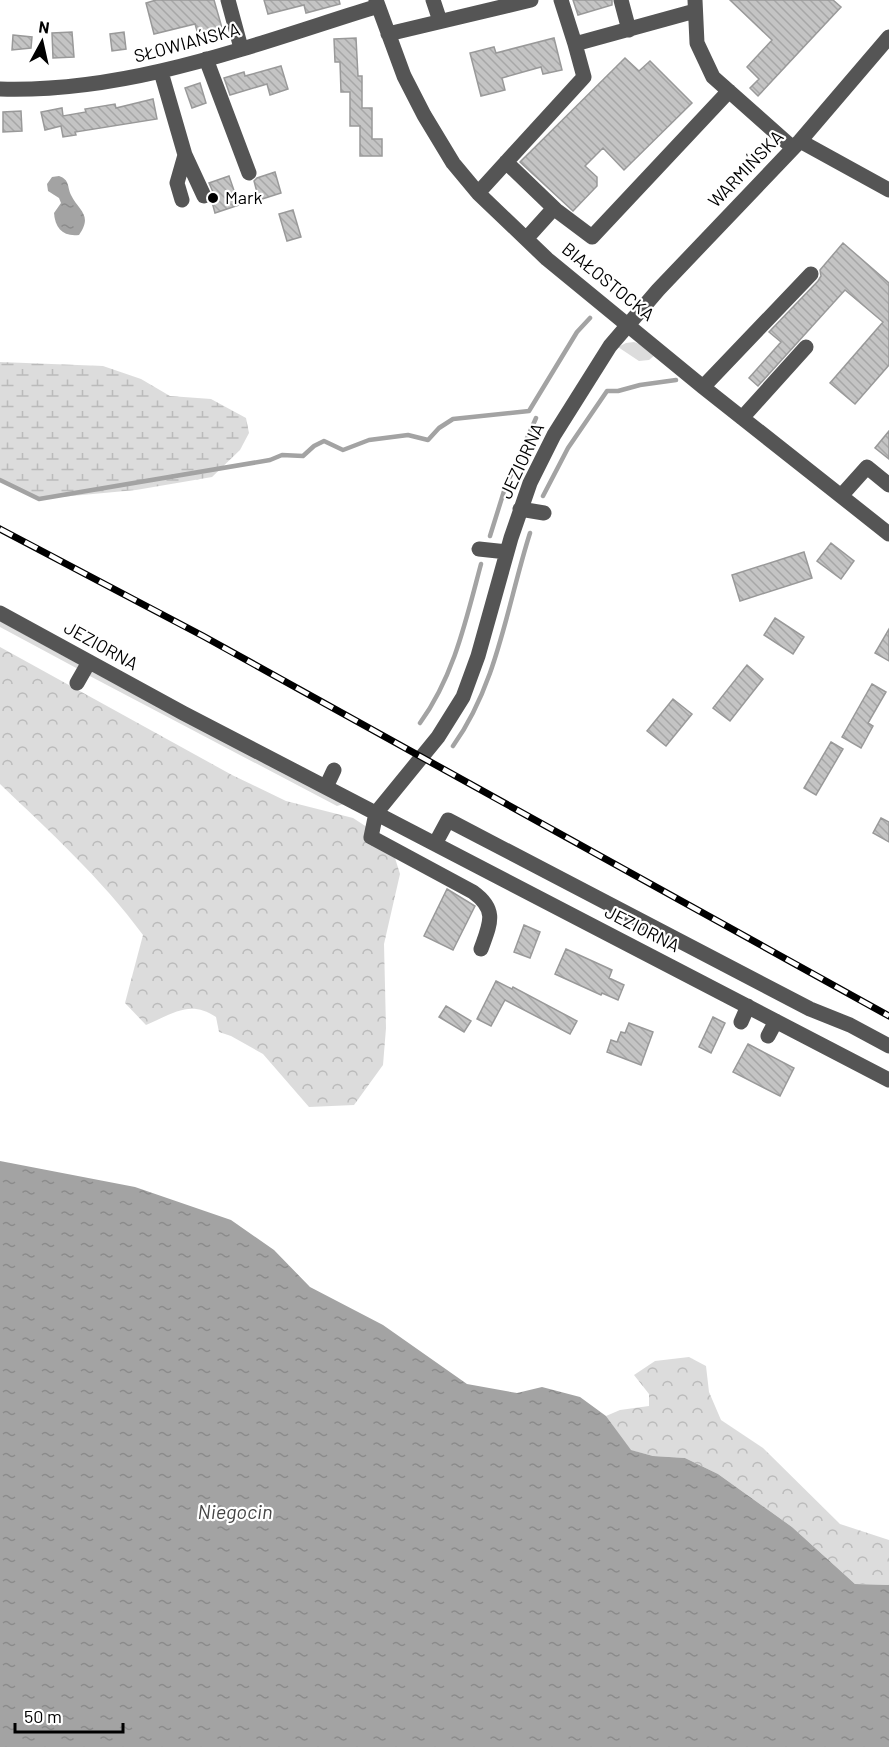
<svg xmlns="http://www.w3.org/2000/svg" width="889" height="1747" font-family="Barlow,sans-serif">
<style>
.green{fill:#dcdcdc}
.forest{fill:url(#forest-crowns)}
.wetland{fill:url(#wetland-marsh)}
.water{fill:url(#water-ripples)}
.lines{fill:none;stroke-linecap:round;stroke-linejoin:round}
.stream{stroke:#a3a3a3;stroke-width:4.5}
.building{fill:url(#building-back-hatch);stroke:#999;stroke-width:1.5}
.minor{stroke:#555;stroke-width:15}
.rail-casing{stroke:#000;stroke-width:7}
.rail{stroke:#fff;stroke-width:4.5;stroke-dasharray:14;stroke-linecap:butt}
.poi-dot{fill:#000;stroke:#fff;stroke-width:2}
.labels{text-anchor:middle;stroke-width:4.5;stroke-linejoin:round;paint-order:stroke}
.street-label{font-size:18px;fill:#000;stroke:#fff}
.poi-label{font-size:18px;fill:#000;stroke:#fff;text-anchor:start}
.water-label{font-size:20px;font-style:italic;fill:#444;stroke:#fff}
</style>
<defs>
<pattern id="forest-crowns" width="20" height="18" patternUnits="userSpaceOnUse" patternTransform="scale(1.5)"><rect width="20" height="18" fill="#dcdcdc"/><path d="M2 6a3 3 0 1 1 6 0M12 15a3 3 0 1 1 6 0" fill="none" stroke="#bbb"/></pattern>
<pattern id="wetland-marsh" width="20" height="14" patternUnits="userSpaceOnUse" patternTransform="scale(1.5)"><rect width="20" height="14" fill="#dcdcdc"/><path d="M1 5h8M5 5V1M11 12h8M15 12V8" fill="none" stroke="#bbb"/></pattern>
<pattern id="water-ripples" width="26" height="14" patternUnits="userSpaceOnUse" patternTransform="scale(1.5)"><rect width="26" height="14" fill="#a3a3a3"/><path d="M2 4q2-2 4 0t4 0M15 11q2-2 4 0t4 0" fill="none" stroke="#8b8b8b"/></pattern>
<pattern id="building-back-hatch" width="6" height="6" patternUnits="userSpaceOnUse" patternTransform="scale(1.5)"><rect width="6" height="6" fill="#c4c4c4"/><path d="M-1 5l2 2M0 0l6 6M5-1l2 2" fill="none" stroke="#a7a7a7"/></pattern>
</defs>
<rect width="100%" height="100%" fill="#fff"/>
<path class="green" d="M 634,342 L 642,345 L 655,355 L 649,360 L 639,361 L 618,347 L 626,343 Z
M 0,621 L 80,665 L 80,670 L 0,627 Z
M 91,670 L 344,804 L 337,806 L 86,674 Z"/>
<path class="forest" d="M 0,647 L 232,775 L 286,801 L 353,818 L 390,842 L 400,874 L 384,944 L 386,1028 L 383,1065 L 354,1105 L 309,1107 L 263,1054 L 231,1036 L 219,1032 L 216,1017 C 190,999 172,1014 146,1025 L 125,1003 L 143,935 C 101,878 50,832 0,784 Z
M 689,1357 L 706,1366 L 709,1392 L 721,1420 L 763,1448 L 840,1524 L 889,1540 L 889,1585 L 855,1584 L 792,1527 L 718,1474 L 685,1458 L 653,1456 L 630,1450 L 606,1416 L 620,1410 L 649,1406 L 649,1394 L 634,1375 L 655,1361 Z"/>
<path class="wetland" d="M 0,362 L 103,366 L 141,379 L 170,396 L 211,399 L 246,418 L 249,433 L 240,450 L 212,477 L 136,490 L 39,499 L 0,478 Z"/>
<path class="water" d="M 59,176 C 70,180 67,186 71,195 C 79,211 93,215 79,235 C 63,237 55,228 54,213 L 61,203 L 59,198 L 48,191 L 47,184 L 52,177 Z
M 0,1161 L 135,1187 L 231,1220 L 274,1250 L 310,1287 L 383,1325 L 467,1384 L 517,1393 L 542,1387 L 580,1397 L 606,1416 L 631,1450 L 653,1456 L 685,1458 L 718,1474 L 792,1527 L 855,1584 L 889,1585 L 889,1747 L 0,1747 Z"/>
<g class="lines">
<path class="stream" d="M 0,480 L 39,499 L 270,460 L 282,455 L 303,456 L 314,446 L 324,441 L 343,450 L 369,440 L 408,435 L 428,440 L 439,428 L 453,419 L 529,411 L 577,332 L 590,318
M 543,496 L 568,448 L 607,391 L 618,391 L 640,385 L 676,380
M 490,536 L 505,488 L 536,418
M 420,723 C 454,676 466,620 481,564
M 453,746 C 498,683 507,605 530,533"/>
</g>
<path class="building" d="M 156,0 L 214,0 L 222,28 L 198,34 L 195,24 L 154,34 L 146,3 Z
M 264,0 L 339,0 L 340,4 L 306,13 L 304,5 L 268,14 Z
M 573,0 L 612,0 L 612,5 L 578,15 Z
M 730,0 L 833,0 L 841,7 L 758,96 L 750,88 L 759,79 L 747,67 L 772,40 Z
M 72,32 L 74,57 L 53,58 L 52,33 Z
M 124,32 L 126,49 L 112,51 L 110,34 Z
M 13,35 L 32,37 L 31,48 L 12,50 Z
M 356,38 L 358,76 L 362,76 L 362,108 L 372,108 L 372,139 L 382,139 L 382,156 L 360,156 L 360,126 L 350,126 L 350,92 L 341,92 L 340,62 L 335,62 L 334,39 Z
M 554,38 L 562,70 L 543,74 L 541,67 L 502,78 L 505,90 L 481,96 L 470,53 L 494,47 L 496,53 Z
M 625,58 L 639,71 L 650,61 L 692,103 L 624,170 L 603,148 L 585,166 L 597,177 L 597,186 L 573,211 L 520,162 Z
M 281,66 L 288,89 L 270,95 L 267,84 L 230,95 L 224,78 L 244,72 L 245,76 Z
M 200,83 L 206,103 L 192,108 L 185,88 Z
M 153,99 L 157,119 L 75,132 L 76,135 L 63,137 L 61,126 L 45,130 L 41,112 L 62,108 L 63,116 L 86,112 L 85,109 L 115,104 L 116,108 Z
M 21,111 L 22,131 L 3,132 L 3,112 Z
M 275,172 L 281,193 L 259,200 L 254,181 L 257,178 Z
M 229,176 L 239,205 L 215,213 L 212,202 L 213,192 L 209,183 Z
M 293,210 L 301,237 L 287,241 L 279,214 Z
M 843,243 L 889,283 L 889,365 L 855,404 L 830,383 L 883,322 L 845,290 L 758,386 L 749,378 L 781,342 L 769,332 L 818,281 L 821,276 L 820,270 Z
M 889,431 L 889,459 L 875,448 Z
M 831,543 L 854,561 L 841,579 L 817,561 Z
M 804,552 L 812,578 L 740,601 L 732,575 Z
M 775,618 L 804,637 L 793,654 L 764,635 Z
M 889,629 L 889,661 L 875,653 Z
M 747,665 L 763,679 L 730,721 L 713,708 Z
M 872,684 L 886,692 L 868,723 L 873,726 L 861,748 L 842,737 Z
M 673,699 L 692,714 L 666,746 L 647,731 Z
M 831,742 L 843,749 L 816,795 L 804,788 Z
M 881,818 L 889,822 L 889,842 L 873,833 Z
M 447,889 L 475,906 L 453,950 L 424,936 Z
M 524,925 L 540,932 L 530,958 L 514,952 Z
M 566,949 L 612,970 L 609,978 L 624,985 L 618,1000 L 602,993 L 601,995 L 555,974 Z
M 496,981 L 512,989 L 513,987 L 577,1021 L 570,1034 L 505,1000 L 491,1026 L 477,1019 Z
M 446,1006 L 471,1021 L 464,1032 L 439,1017 Z
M 713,1017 L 725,1023 L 711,1053 L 699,1047 Z
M 629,1023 L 653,1032 L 641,1065 L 607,1052 L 611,1040 L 617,1042 L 621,1032 L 625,1033 Z
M 748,1044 L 794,1068 L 780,1096 L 733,1072 Z"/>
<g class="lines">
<path class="minor" d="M 228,0 L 241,48
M 376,0 L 404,76 L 424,115 L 453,163 L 478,193 L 547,259 L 703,387 L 889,534
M 433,0 L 440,21
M 561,0 L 575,44 L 695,11
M 621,0 L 629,30
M 695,0 L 697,43 L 713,77 L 793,148
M 388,34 L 531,0
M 206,59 L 249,173
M 161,72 L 185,155 L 204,196
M 0,89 C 131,93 255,44 378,6
M 800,141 L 889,190
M 506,162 L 556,210 L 592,237 L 729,91
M 478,193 L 584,77 L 575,44
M 182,200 L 177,183 L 185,155
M 526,239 L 554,208
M 703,387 L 811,274
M 742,418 L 806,347
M 841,496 L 867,467 L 889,485
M 520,509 L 544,513
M 479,549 L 507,552
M 0,613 L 183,713 L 889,1080
M 77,683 L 89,662
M 326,787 L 334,770
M 435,844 L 448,820 L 810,1009 L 850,1025 L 889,1046
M 481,949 C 490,924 498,910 473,892 L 371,837 L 376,813 L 438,737 L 463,697 L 478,656 L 511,538 L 530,483 L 554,435 L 610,346 L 658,290 L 800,141 L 889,37
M 741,1022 L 748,1006
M 768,1036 L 776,1021"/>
<defs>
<path id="rail" d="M 0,529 L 203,636 L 889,1016"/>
</defs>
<use href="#rail" class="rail-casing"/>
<use href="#rail" class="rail"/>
</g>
<circle class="poi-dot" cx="213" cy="198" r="6"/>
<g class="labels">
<g class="street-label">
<text transform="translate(187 43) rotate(-15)" y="6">SŁOWIAŃSKA</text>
<text transform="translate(746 169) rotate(-46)" y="6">WARMIŃSKA</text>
<text transform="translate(608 282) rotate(39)" y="6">BIAŁOSTOCKA</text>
<text transform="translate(522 461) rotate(-65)" y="6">JEZIORNA</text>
<text transform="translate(101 646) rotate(29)" y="6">JEZIORNA</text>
<text transform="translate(642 929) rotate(27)" y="6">JEZIORNA</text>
</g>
<g class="poi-label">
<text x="225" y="204">Mark</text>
</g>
<g class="water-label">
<text x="235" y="1519">Niegocin</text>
</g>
</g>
<g transform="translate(42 42) rotate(8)" stroke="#ffffff" stroke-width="4.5" paint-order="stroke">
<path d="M0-4.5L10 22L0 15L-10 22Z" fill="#000000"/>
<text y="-9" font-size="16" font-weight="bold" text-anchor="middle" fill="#000000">N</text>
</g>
<path d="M15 1723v9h108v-9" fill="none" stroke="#000000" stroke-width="3"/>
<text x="24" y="1723" font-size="18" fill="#000000" stroke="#ffffff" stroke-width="4.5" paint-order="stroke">50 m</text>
</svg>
